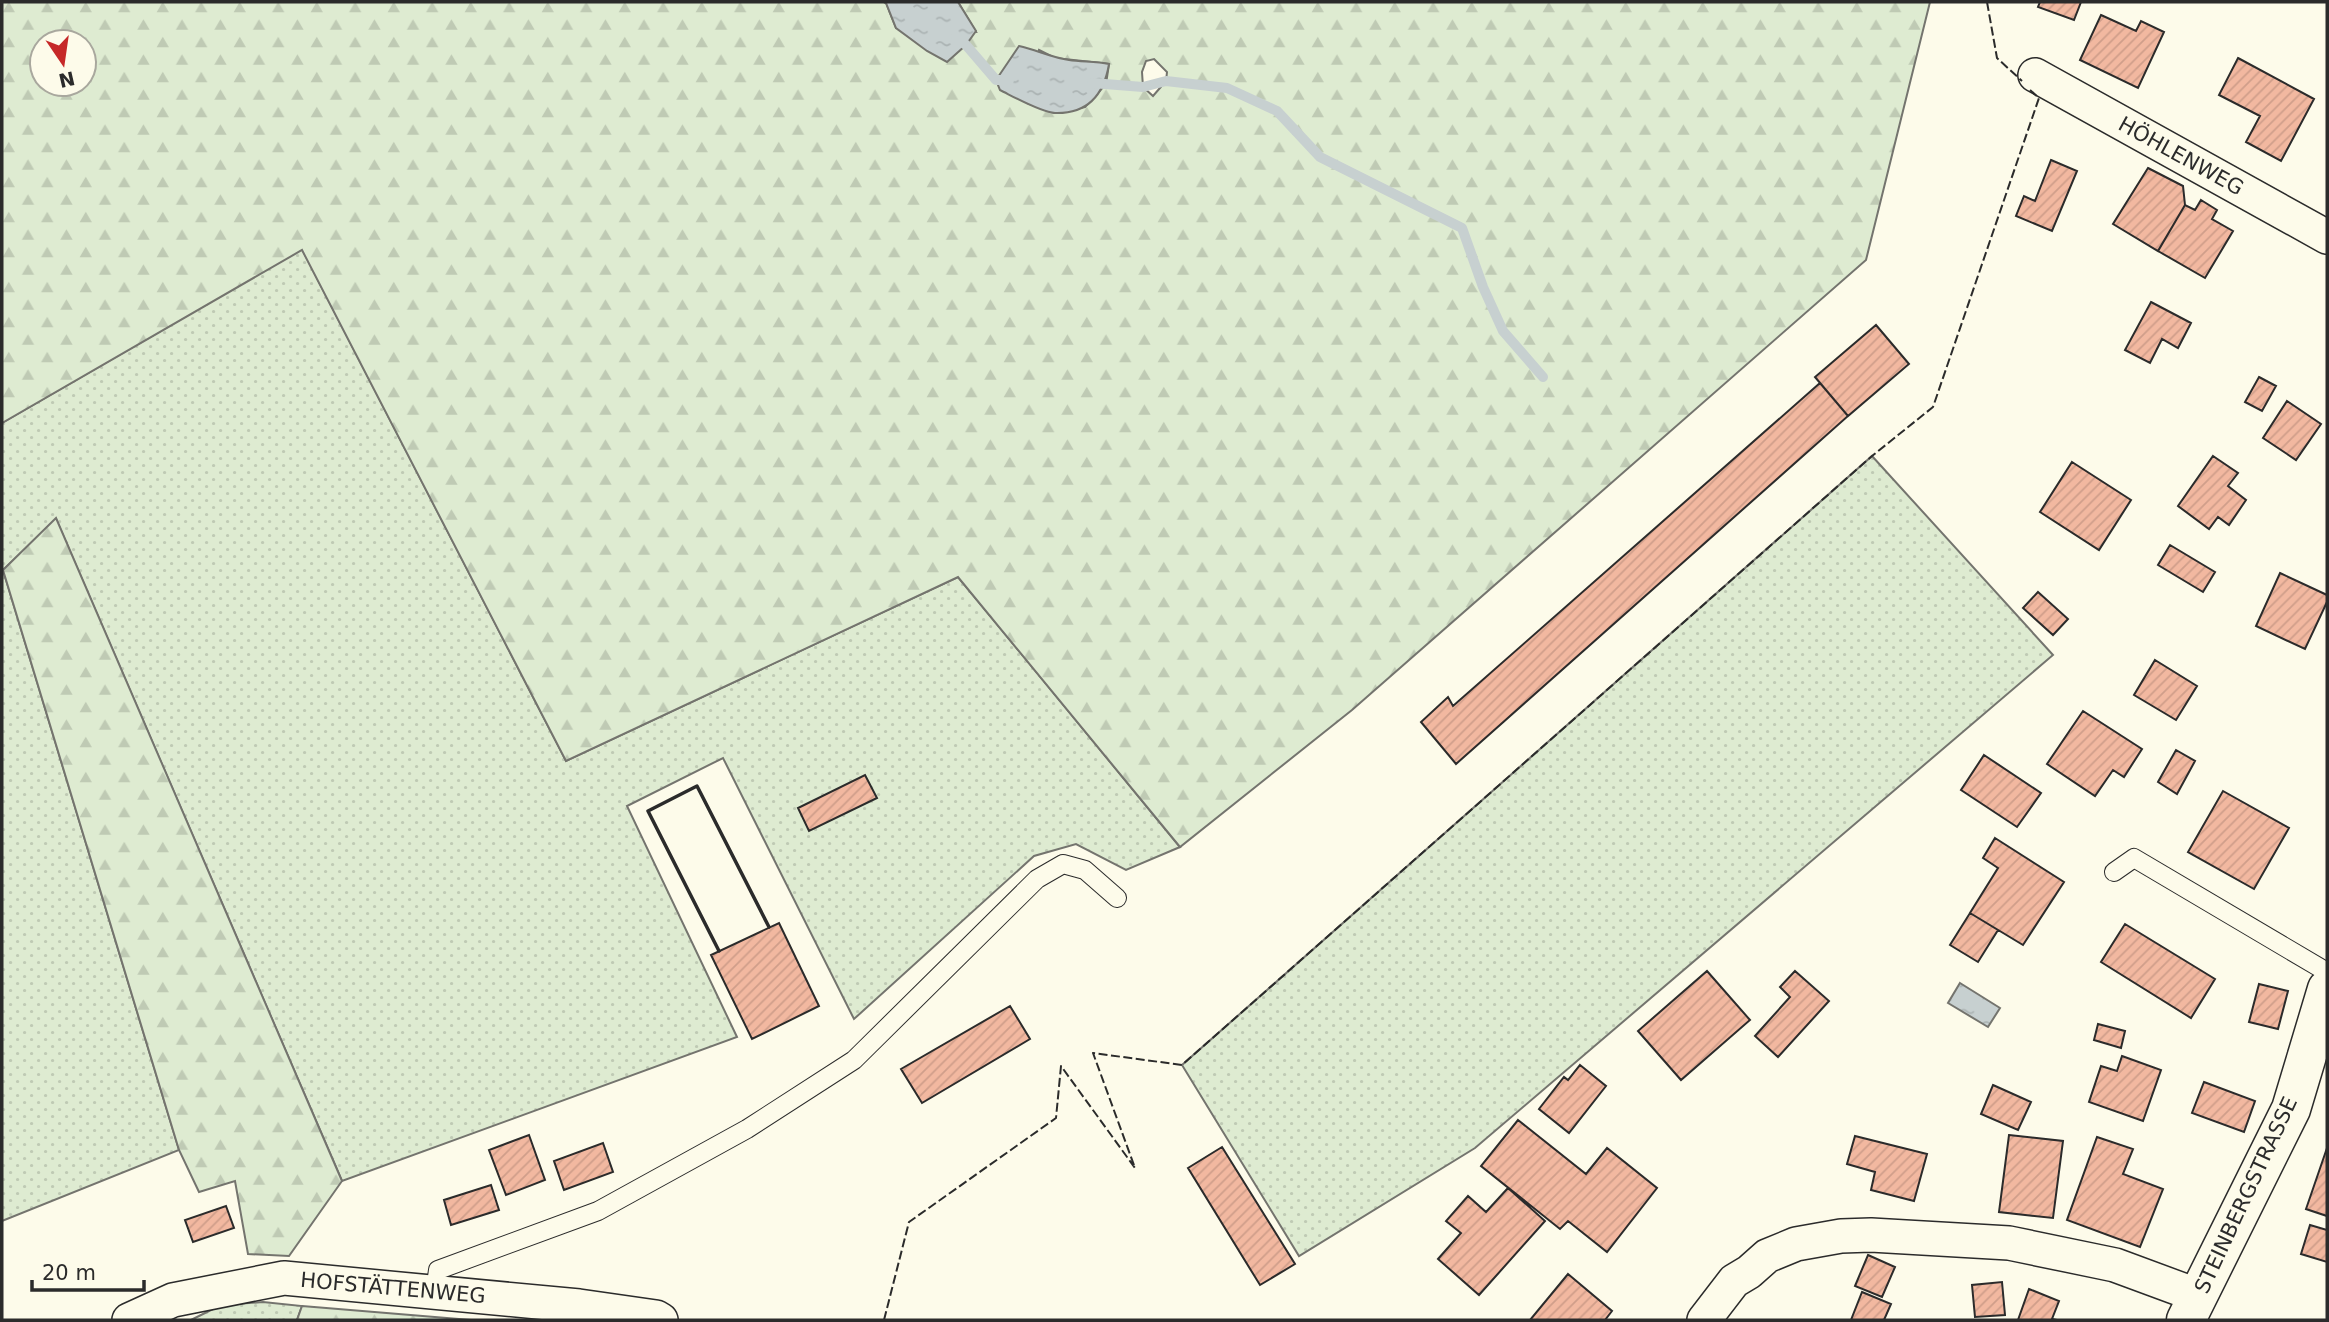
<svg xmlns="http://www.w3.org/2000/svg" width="2329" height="1322" font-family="'DejaVu Sans',sans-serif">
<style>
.grass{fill:url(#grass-dots);stroke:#74746e;stroke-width:2}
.forest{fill:url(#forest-firs);stroke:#74746e;stroke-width:2;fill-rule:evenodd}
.water{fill:url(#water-ripples);stroke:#74746e;stroke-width:2}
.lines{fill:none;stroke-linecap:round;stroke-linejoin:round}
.stream{stroke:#c7d0d0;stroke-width:10}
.building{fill:url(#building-hatch);stroke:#2b2b2b;stroke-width:2}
.lane-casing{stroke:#2b2b2b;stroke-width:20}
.street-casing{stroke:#2b2b2b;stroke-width:36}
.secondary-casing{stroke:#2b2b2b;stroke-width:41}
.lane{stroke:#fdfbea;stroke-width:18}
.street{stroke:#fdfbea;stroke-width:33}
.secondary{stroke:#fdfbea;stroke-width:38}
.fence{stroke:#2b2b2b;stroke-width:2;stroke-dasharray:9 3.5;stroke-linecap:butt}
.wall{stroke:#2b2b2b;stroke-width:3.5}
.labels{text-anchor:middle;stroke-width:5;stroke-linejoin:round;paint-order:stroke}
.street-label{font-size:21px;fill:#2b2b2b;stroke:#fdfbea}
</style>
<defs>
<pattern id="grass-dots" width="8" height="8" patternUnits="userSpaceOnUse" patternTransform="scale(1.75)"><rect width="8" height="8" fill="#deebd1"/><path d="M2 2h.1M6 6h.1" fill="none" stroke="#bfcab4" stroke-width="1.8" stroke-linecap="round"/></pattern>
<pattern id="forest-firs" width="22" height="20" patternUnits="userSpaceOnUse" patternTransform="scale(1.75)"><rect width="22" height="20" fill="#deebd1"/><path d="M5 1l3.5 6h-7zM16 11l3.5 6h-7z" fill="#bfcab4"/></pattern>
<pattern id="water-ripples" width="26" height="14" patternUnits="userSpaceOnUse" patternTransform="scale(1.75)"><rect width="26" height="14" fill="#c7d0d0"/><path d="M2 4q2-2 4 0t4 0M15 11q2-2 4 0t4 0" fill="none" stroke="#abb3b3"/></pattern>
<pattern id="building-hatch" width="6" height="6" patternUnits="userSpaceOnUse" patternTransform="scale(1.75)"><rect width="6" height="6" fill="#f2b8a0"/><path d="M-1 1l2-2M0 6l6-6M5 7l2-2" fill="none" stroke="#d09e8a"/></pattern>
</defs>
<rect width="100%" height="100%" fill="#fdfbea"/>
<path class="grass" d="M 302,249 L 566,761 L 958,577 L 1180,847 L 1126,870 L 1076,844 L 1034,856 L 854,1019 L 723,758 L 627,806 L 737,1037 L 342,1181 L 56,519 L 3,570 L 179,1150 L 2,1221 L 2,423 Z
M 1872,456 L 2053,655 L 1475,1148 L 1299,1256 L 1182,1065 Z
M 263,1302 L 302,1306 L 297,1320 L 191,1320 L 221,1305 Z"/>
<path class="forest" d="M 2,2 L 884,2 L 886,3 L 896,28 L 976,32 L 958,2 L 1930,2 L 1866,260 L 1352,710 L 1180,847 L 958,577 L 566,761 L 302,250 L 2,423 ZM 42,42 L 84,42 L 84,84 L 42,84 ZM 1039,50 L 1055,58 L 1109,64 L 1106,84 L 1085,107 L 1054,113 L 1027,103 ZM 1154,59 L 1167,72 L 1166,81 L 1153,96 L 1143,87 L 1142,72 L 1146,61 Z
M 56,518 L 342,1181 L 289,1256 L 248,1254 L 235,1181 L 199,1192 L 179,1150 L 3,570 Z
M 302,1306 L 471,1320 L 297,1320 Z"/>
<path class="water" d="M 884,2 L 958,2 L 976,31 L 966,45 L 947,62 L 927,51 L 896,28 L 886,3 Z
M 1019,46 C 1037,50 1052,58 1069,60 C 1082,62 1096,61 1109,64 C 1104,94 1089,114 1055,113 C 1040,112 1014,97 1000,90 L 996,80 Z
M 1960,983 L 2000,1008 L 1988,1027 L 1948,1003 Z"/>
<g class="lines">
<path class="stream" d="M 956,37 L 966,45 L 996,80 L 1009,80
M 1092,83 L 1143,87 L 1166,81 L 1227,88 L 1277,111 L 1320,157 L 1462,228 L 1483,287 L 1503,331 L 1543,377"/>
</g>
<path class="building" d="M 2040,2 L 2081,2 L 2074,20 L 2038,7 Z
M 2101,15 L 2136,31 L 2141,21 L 2164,32 L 2138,88 L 2080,60 Z
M 2238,58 L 2314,99 L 2281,161 L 2246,142 L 2260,116 L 2219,95 Z
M 2051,160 L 2077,171 L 2052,231 L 2016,216 L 2024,196 L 2035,201 Z
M 2148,168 L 2183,186 L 2185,205 L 2158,251 L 2113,224 Z
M 2201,200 L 2217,210 L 2212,219 L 2233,231 L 2205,278 L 2158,251 L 2185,205 L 2195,210 Z
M 2151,302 L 2191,323 L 2178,348 L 2162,339 L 2150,363 L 2125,350 Z
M 1876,325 L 1909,364 L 1848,416 L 1815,377 Z
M 2259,377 L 2276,386 L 2262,411 L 2245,402 Z
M 1820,383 L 1848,416 L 1456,764 L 1421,722 L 1448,697 L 1453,706 Z
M 2287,401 L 2321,424 L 2296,460 L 2263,438 Z
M 2213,456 L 2238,473 L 2228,486 L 2246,500 L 2229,525 L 2218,517 L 2209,529 L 2178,506 Z
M 2072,462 L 2131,500 L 2099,550 L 2040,512 Z
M 2170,545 L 2215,572 L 2203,592 L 2158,565 Z
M 2280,573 L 2327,595 L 2327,602 L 2305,649 L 2256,626 Z
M 2038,592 L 2068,619 L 2053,635 L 2023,608 Z
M 2155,660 L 2197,686 L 2176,720 L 2134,695 Z
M 2083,711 L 2142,749 L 2124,777 L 2113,770 L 2095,796 L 2047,764 Z
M 2176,750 L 2195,761 L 2177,794 L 2158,782 Z
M 1984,755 L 2041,793 L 2017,827 L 1961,790 Z
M 865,775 L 877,798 L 809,831 L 798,808 Z
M 2223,791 L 2289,828 L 2254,889 L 2188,852 Z
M 1995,838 L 2064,882 L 2023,945 L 1970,913 L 1998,868 L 1983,858 Z
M 1970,913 L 1998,930 L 1978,962 L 1950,945 Z
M 779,923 L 819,1006 L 752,1039 L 711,955 Z
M 2125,924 L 2215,979 L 2191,1018 L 2101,962 Z
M 1707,971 L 1750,1020 L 1681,1080 L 1638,1031 Z
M 1795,971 L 1829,1001 L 1778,1057 L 1755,1036 L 1790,997 L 1780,987 Z
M 2259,984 L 2288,991 L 2278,1029 L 2249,1022 Z
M 1010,1006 L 1030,1039 L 922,1103 L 901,1069 Z
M 2098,1024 L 2125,1031 L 2121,1048 L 2094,1040 Z
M 2122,1056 L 2161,1070 L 2143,1121 L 2089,1102 L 2101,1066 L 2117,1071 Z
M 1580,1065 L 1606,1086 L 1569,1133 L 1539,1109 L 1564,1077 L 1568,1080 Z
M 2204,1082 L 2255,1101 L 2244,1132 L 2192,1113 Z
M 1993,1085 L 2031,1102 L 2018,1130 L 1981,1114 Z
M 1518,1120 L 1586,1174 L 1607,1148 L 1657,1188 L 1607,1252 L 1568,1221 L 1560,1229 L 1481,1166 Z
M 529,1135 L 545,1180 L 506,1195 L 489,1150 Z
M 2009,1135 L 2063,1141 L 2053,1218 L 1999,1212 Z
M 1855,1136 L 1927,1154 L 1914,1201 L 1871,1190 L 1875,1172 L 1847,1164 Z
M 2097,1137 L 2133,1149 L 2123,1174 L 2163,1189 L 2140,1247 L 2067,1220 Z
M 603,1143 L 613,1172 L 564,1190 L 554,1161 Z
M 1222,1147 L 1295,1264 L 1260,1285 L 1188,1168 Z
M 2327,1148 L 2327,1216 L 2306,1209 Z
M 491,1185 L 499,1210 L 451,1225 L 444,1200 Z
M 1508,1188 L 1545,1221 L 1479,1295 L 1438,1259 L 1461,1233 L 1446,1221 L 1468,1196 L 1486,1212 Z
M 226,1206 L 234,1228 L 193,1242 L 185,1220 Z
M 2310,1225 L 2327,1230 L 2327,1262 L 2301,1254 Z
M 1868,1255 L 1895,1267 L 1882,1297 L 1855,1286 Z
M 1568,1274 L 1612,1311 L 1605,1320 L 1530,1320 Z
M 2002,1282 L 2005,1315 L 1975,1317 L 1972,1285 Z
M 2029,1289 L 2059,1301 L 2052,1319 L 2057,1320 L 2018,1320 Z
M 1862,1292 L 1891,1304 L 1884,1320 L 1851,1320 Z"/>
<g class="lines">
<defs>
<path id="lane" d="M 2114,872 L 2134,858 L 2327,972
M 435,1292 L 438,1270 L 598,1211 L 747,1129 L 854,1060 L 1037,879 L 1063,864 L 1085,870 L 1117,898"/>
<path id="street" d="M 2035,75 L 2327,237
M 129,1320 L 173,1300 L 284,1278 L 579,1306 L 656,1317 L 661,1320
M 1704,1320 L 1734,1281 L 1749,1272 L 1767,1256 L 1796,1244 L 1841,1236 L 1871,1235 L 2009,1243 L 2115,1265 L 2199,1296"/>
<path id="secondary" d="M 2186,1320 L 2291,1109 L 2327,989"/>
</defs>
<use href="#lane" class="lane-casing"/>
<use href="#street" class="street-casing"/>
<use href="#secondary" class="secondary-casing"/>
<use href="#lane" class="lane"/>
<use href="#street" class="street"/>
<use href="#secondary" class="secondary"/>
<path class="fence" d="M 1987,2 L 1997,58 L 2022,81
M 884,1320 L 909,1222 L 1056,1118 L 1061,1066 L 1135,1168 L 1093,1053 L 1182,1065 L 1872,456 L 1933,407 L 2039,98 L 2029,89"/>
<path class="wall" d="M 719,951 L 648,811 L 697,786 L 769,927"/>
</g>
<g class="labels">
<g class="street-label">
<text transform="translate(2181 156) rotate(29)" y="7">HÖHLENWEG</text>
<text transform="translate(2246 1195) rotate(-65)" y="7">STEINBERGSTRASSE</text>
<text transform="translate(393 1288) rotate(5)" y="7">HOFSTÄTTENWEG</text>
</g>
</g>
<rect width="2329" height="1322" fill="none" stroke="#2b2b2b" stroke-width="7"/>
<g transform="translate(63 63) rotate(167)"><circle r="33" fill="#fdfbea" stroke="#a9a89e" stroke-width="2"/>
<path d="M0-5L12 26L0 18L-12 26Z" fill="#c62828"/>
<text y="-10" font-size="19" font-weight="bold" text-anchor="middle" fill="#2b2b2b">N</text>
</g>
<path d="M32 1280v10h112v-10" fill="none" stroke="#2b2b2b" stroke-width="3.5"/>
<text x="42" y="1280" font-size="21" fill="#2b2b2b" stroke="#fdfbea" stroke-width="5" paint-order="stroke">20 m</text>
</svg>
